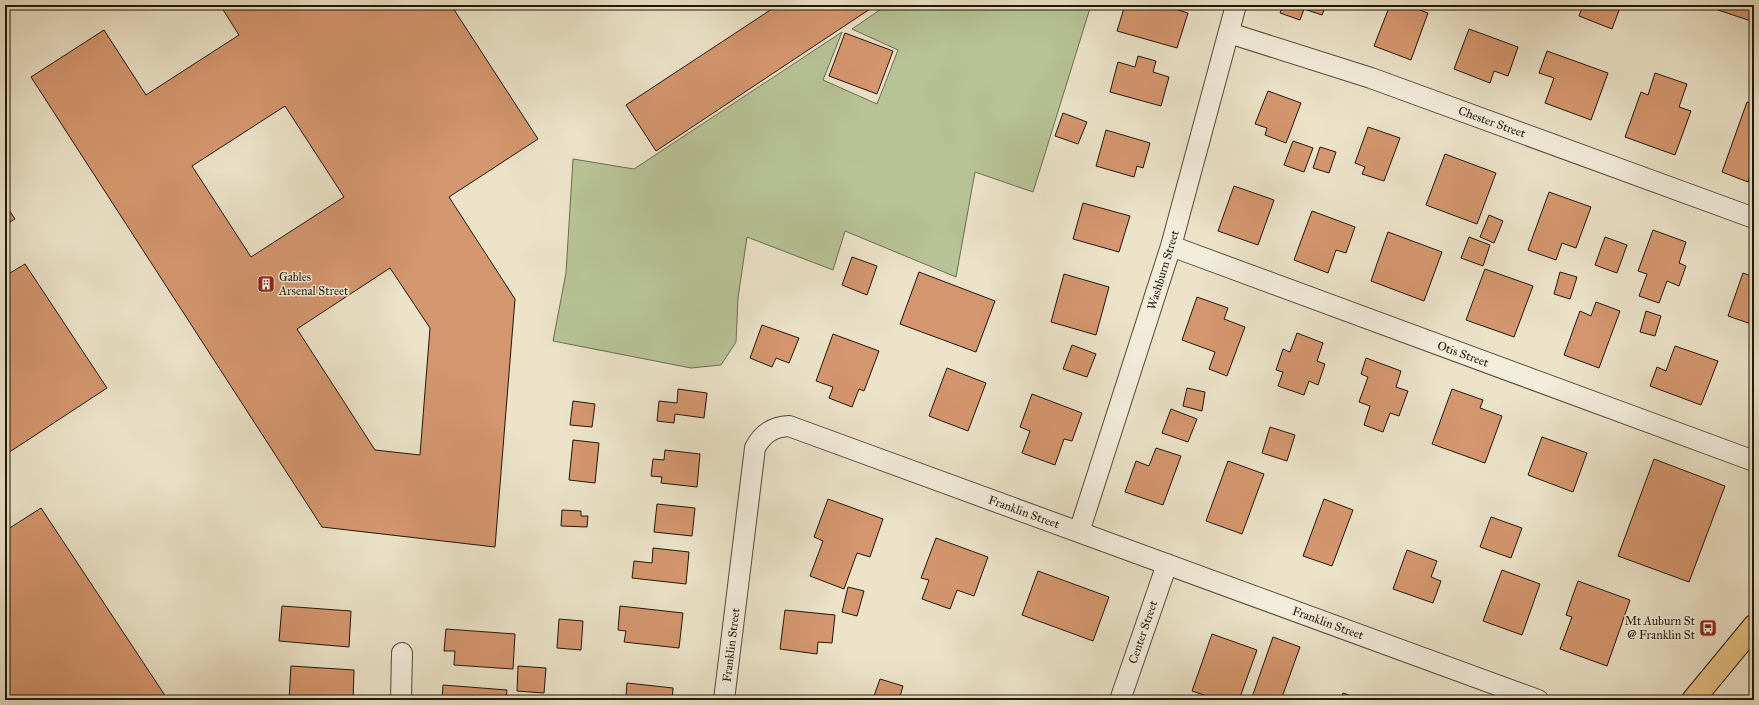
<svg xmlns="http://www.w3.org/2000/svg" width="1759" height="705" font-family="'IM FELL Great Primer',serif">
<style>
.green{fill:#b7c396;stroke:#6c6c50}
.building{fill:#d4966e;stroke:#211609;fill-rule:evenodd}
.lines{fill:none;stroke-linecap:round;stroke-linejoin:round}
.street-casing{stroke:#544939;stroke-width:22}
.primary-casing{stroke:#211609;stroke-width:24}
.street{stroke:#f2ecdb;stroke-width:20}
.primary{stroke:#e6c184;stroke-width:22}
.labels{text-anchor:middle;stroke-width:3;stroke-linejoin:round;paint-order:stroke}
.street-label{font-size:12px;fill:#211609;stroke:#f2ecdb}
.poi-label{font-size:12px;fill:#211609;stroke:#f2ecdb;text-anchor:start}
</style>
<rect width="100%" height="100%" fill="#ebe2c8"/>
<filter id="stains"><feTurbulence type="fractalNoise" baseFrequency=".005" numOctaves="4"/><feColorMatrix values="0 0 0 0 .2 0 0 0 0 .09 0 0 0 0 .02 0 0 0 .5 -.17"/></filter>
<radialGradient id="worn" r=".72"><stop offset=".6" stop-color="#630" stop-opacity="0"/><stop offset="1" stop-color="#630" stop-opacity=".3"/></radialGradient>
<path class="green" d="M 887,5 L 1091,5 L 1033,192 L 975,172 L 956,277 L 845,231 L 833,270 L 747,237 L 738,298 L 736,342 L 721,365 L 691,368 L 553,341 L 566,273 L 573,159 L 634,169 L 842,32 L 823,80 L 877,104 L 898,50 L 852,29 Z"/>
<path class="building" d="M 220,5 L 451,5 L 538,139 L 449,197 L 515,299 L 495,547 L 322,527 L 31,77 L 104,30 L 146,95 L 239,35 ZM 285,106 L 344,197 L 251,257 L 192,166 ZM 390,268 L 430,328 L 420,455 L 375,450 L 297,329 Z
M 778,5 L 876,5 L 656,151 L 626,105 Z
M 1125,5 L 1161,5 L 1188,13 L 1177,48 L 1117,31 Z
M 1283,5 L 1326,5 L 1322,15 L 1304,9 L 1300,20 L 1280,13 Z
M 1390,5 L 1406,5 L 1428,13 L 1411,60 L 1374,46 Z
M 1583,5 L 1621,5 L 1612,29 L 1579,16 Z
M 1713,5 L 1754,5 L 1754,22 L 1712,8 Z
M 1469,29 L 1518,47 L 1508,76 L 1494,71 L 1490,83 L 1454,69 Z
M 845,33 L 893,51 L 877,94 L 829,76 Z
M 1547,51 L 1608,73 L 1591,120 L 1545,103 L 1554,78 L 1539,73 Z
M 1138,56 L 1156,61 L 1153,72 L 1169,77 L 1161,106 L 1110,92 L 1118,62 L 1135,67 Z
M 1655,73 L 1687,84 L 1679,107 L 1691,111 L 1675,155 L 1625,137 L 1641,92 L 1648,95 Z
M 1268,91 L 1301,103 L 1286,143 L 1265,135 L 1267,128 L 1255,124 Z
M 1747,102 L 1754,105 L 1754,165 L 1748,182 L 1722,172 Z
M 1063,113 L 1087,122 L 1078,144 L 1055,136 Z
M 1368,127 L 1400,138 L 1384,181 L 1362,174 L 1365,167 L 1355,163 Z
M 1106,130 L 1150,143 L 1143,168 L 1137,166 L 1134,177 L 1096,166 Z
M 1293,141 L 1313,148 L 1304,172 L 1284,165 Z
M 1320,147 L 1336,152 L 1329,173 L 1313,168 Z
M 1445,154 L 1496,173 L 1477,224 L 1426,205 Z
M 1234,186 L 1274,200 L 1258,245 L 1218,231 Z
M 1549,192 L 1591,207 L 1576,248 L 1562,243 L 1556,260 L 1528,250 Z
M 1083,203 L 1130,216 L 1119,252 L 1073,239 Z
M 5,204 L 15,219 L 5,225 Z
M 1312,211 L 1355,227 L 1346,253 L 1336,250 L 1328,273 L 1294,260 Z
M 1489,215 L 1503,221 L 1494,243 L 1480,237 Z
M 1653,230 L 1686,242 L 1679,263 L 1686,266 L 1679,286 L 1667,281 L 1659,303 L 1639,296 L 1647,274 L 1638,271 Z
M 1388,232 L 1442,252 L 1424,301 L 1371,281 Z
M 1469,237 L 1490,245 L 1483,266 L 1461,258 Z
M 1605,237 L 1627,245 L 1617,273 L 1595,265 Z
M 852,257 L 877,266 L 867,295 L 842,285 Z
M 25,264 L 107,388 L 5,455 L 5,276 Z
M 1485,269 L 1533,286 L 1514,337 L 1466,320 Z
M 919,272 L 995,301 L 976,352 L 900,324 Z
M 1560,272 L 1577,277 L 1570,299 L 1554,294 Z
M 1743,273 L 1754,277 L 1754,325 L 1728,316 Z
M 1064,274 L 1109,287 L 1096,335 L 1051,322 Z
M 1197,297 L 1228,308 L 1224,319 L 1245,327 L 1227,376 L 1209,369 L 1215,352 L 1182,340 Z
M 1596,302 L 1620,311 L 1599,368 L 1564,355 L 1580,311 L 1591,316 Z
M 1646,311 L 1661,316 L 1655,336 L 1640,332 Z
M 762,325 L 799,338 L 789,363 L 776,358 L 772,367 L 750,358 Z
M 1297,333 L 1323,343 L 1317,361 L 1325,364 L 1318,385 L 1309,381 L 1304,395 L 1278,386 L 1283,372 L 1276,370 L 1283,349 L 1290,352 Z
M 833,334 L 879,351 L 864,391 L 859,389 L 852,407 L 829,398 L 833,387 L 816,381 Z
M 1072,345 L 1096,354 L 1087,377 L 1063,369 Z
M 1675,346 L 1718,361 L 1701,405 L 1650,386 L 1657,367 L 1666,371 Z
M 1366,358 L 1401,371 L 1396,387 L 1408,391 L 1399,416 L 1390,413 L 1383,432 L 1364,425 L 1370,406 L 1359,402 L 1368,377 L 1361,374 Z
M 947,368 L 986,383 L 968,431 L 929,416 Z
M 1187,388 L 1205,392 L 1202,411 L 1183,406 Z
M 678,389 L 707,393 L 704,418 L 675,414 L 674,423 L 657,421 L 659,401 L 677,403 Z
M 1452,389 L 1483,400 L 1480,408 L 1502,416 L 1485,463 L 1432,444 Z
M 1032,394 L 1082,413 L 1072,441 L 1064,439 L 1055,465 L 1022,453 L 1030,431 L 1020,427 Z
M 573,401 L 595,404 L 592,427 L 570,425 Z
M 1171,409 L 1197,419 L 1188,442 L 1162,433 Z
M 1270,427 L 1295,435 L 1287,461 L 1262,453 Z
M 1542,437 L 1587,453 L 1573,492 L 1528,475 Z
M 573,440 L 599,443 L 595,483 L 569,480 Z
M 1156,448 L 1181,456 L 1163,505 L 1125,492 L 1136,461 L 1149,466 Z
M 665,450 L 700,454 L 697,487 L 661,483 L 662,477 L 651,476 L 653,459 L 664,460 Z
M 1654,459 L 1725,486 L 1689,582 L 1618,556 Z
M 1228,461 L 1264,474 L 1242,534 L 1206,521 Z
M 828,499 L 883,519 L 870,557 L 857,553 L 844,589 L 810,576 L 823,541 L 814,537 Z
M 1324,499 L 1353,510 L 1332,566 L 1303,556 Z
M 657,504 L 695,508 L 692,536 L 654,532 Z
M 41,508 L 168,700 L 5,700 L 5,531 Z
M 562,510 L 581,511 L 581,516 L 588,516 L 587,527 L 561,526 Z
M 1491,517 L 1522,528 L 1511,558 L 1480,547 Z
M 936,538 L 988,557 L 974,596 L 957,590 L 950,609 L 922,599 L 929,580 L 921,578 Z
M 653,548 L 689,552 L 686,584 L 632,578 L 634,561 L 652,563 Z
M 1407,550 L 1437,561 L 1431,577 L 1441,581 L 1433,603 L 1393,589 Z
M 1502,570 L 1540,584 L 1522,635 L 1483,621 Z
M 1038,571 L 1109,597 L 1093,641 L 1022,615 Z
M 1578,581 L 1630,600 L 1607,666 L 1560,649 L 1572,617 L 1566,615 Z
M 848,587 L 864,591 L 857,616 L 842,612 Z
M 282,606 L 351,611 L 349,647 L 279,641 Z
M 620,606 L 683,613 L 679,648 L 624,642 L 626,631 L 618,630 Z
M 785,610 L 835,615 L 832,643 L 818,642 L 817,654 L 780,649 Z
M 559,619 L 583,621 L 581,650 L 557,648 Z
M 446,629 L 515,634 L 513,669 L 454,665 L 455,651 L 444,651 Z
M 1212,634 L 1257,650 L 1239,700 L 1219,700 L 1192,691 Z
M 1273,637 L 1300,647 L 1281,700 L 1251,700 Z
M 291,666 L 354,670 L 353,700 L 289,700 Z
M 518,666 L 546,668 L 544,693 L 517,691 Z
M 880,679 L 903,686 L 899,700 L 886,700 L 874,696 Z
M 627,683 L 673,688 L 672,700 L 612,700 L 612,695 L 626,697 Z
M 443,685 L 507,690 L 506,700 L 442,700 Z
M 1343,693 L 1363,700 L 1340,700 Z"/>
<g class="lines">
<defs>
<path id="street" d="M 1229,33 L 1371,78 L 1754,218
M 1171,246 L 1754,461
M 1079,532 L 1171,246 L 1236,5
M 401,700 L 402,653
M 724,700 L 755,448 C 763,433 773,427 789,426 L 1538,700
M 1120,700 L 1167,564"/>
<path id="primary" d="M 1693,700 L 1754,626"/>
</defs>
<use href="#street" class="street-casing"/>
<use href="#primary" class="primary-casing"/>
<use href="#street" class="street"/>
<use href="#primary" class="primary"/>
</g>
<defs>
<symbol id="building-square" viewBox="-11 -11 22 22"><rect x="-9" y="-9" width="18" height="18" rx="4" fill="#8f2418" stroke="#f2ecdb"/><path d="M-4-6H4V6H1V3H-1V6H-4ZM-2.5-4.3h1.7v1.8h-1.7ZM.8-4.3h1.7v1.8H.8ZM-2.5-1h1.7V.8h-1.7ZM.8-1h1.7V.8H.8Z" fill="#fff"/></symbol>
<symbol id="bus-square" viewBox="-11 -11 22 22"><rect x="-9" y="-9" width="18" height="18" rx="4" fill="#8f2418" stroke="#f2ecdb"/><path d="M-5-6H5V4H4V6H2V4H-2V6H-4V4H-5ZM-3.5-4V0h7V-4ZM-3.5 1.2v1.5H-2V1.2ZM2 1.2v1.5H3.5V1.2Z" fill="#fff"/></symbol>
</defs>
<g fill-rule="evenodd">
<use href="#building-square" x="256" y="274" width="20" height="20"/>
<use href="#bus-square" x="1698" y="618" width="20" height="20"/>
</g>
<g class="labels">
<g class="street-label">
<text transform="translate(1492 122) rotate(20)" y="4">Chester Street</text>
<text transform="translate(1163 270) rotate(-73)" y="4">Washburn Street</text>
<text transform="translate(1463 354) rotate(20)" y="4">Otis Street</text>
<text transform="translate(1024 512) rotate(20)" y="4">Franklin Street</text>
<text transform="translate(1328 623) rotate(20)" y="4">Franklin Street</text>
<text transform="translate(1143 632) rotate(-71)" y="4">Center Street</text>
<text transform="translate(731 645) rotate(-83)" y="4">Franklin Street</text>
</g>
<g class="poi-label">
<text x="279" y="281">Gables<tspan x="279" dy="14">Arsenal Street</tspan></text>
<text x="1695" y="625" text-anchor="end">Mt Auburn St<tspan x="1695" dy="14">@ Franklin St</tspan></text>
</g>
</g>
<rect width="1759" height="705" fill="none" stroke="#ebe2c8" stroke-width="20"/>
<rect x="6" y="6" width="1747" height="693" fill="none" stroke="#211609" stroke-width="2"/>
<rect x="10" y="10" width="1739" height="685" fill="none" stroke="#211609"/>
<rect width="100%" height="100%" filter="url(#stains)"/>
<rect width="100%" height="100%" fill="url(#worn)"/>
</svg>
